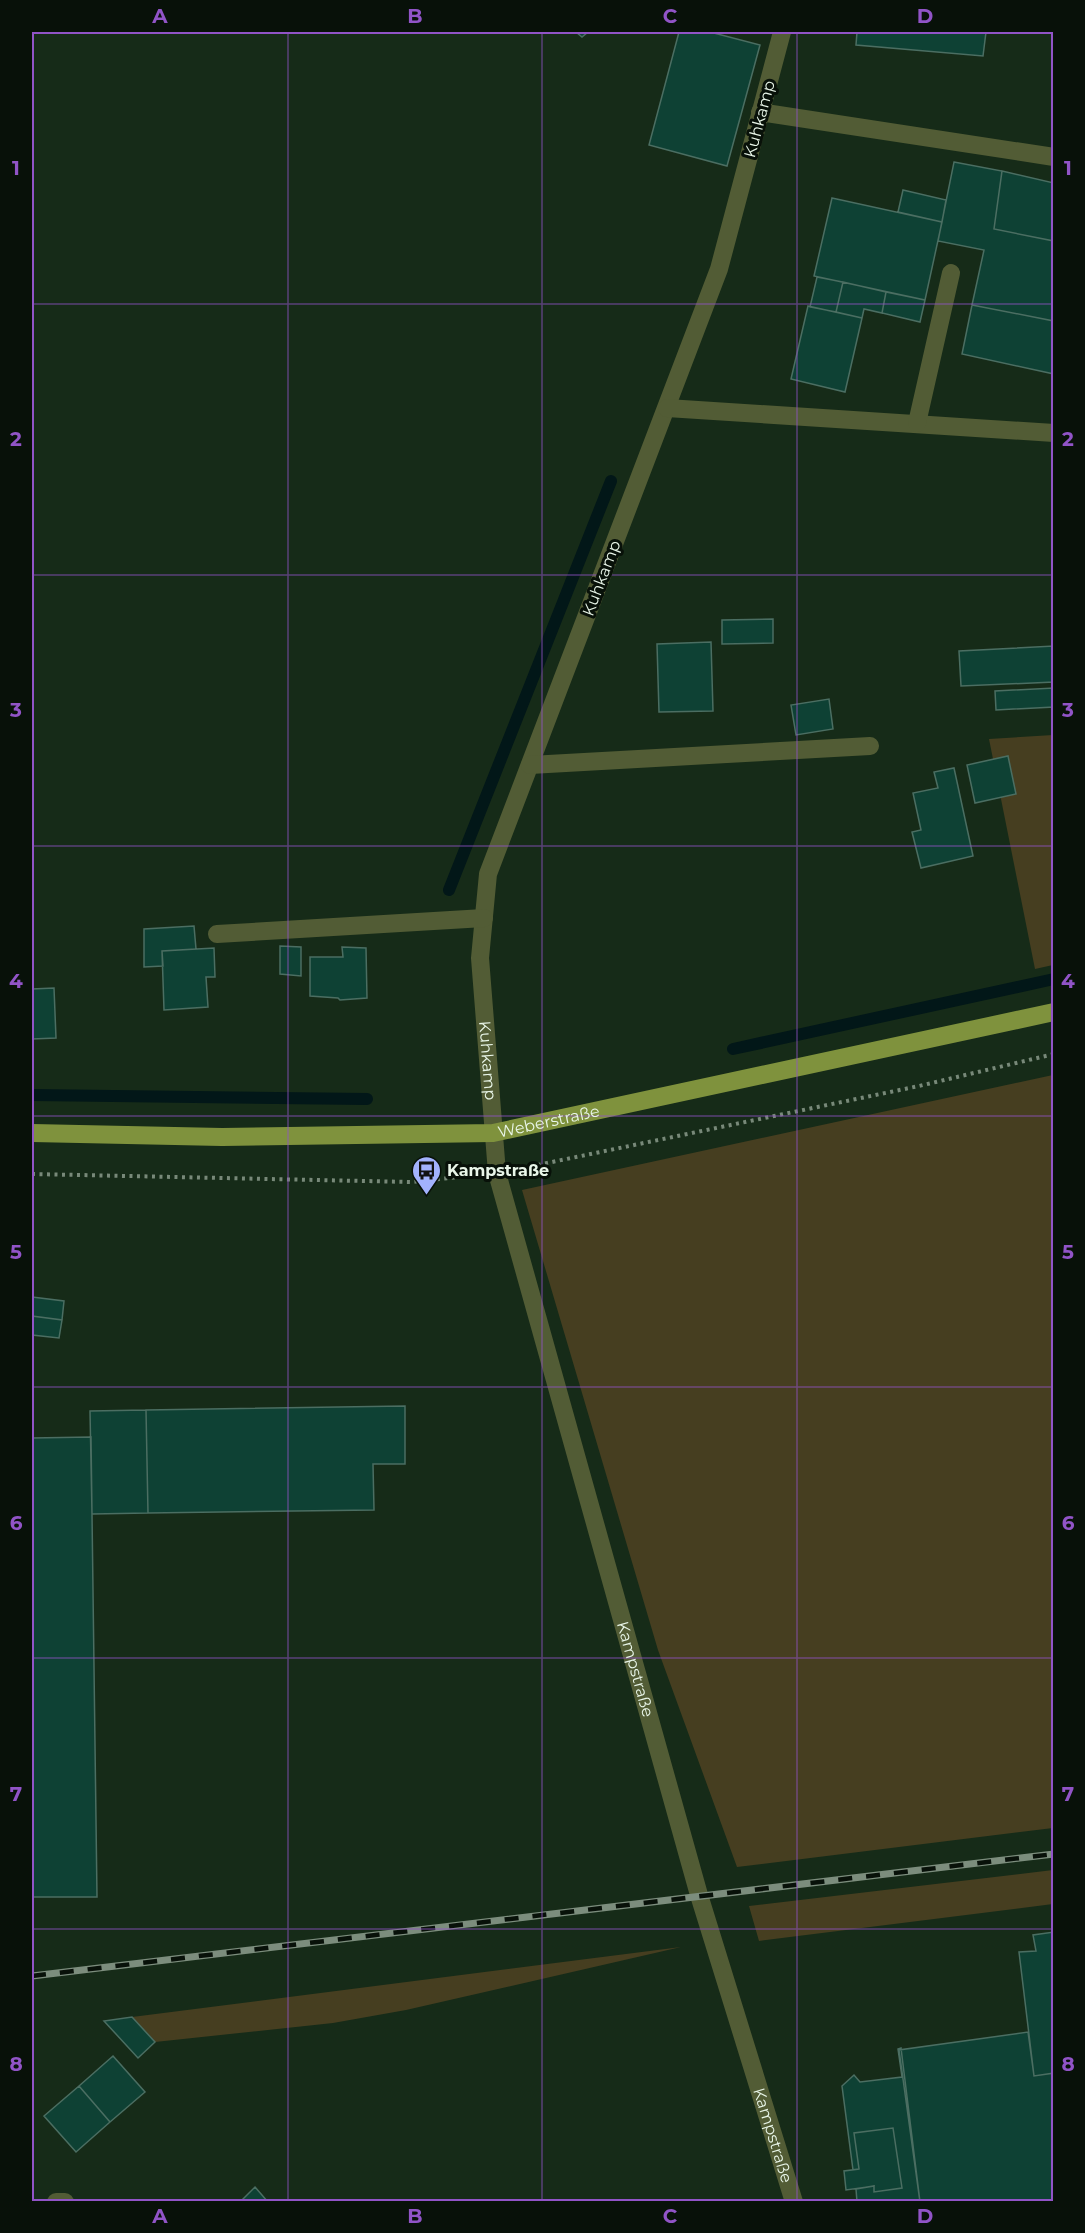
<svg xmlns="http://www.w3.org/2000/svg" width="1085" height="2233" font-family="Montserrat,sans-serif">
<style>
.green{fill:#463e20}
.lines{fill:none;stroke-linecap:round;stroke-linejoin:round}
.stream{stroke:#021718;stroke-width:12}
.building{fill:#0e4134;stroke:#4b6e62;stroke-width:1.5}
.path{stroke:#788979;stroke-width:4;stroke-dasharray:3 4.5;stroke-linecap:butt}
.minor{stroke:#525c35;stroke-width:18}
.major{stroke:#7f923d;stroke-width:18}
.rail-casing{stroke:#7c8d7d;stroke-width:7}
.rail{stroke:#081109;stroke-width:4.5;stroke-dasharray:14;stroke-linecap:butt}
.grid{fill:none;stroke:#9154c7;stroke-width:1.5;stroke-opacity:0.55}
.labels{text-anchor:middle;stroke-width:6;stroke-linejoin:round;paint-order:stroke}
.street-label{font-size:16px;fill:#e9f6e9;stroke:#081109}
.poi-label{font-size:16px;font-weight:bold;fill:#e9f6e9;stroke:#081109;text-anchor:start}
.neatline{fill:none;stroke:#9154c7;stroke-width:2}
.grid-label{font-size:20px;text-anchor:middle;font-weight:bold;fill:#9154c7}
</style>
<rect width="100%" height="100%" fill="#162b18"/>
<path class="green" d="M 1053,735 L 1053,965 L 1035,969 L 989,739 Z
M 1053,1075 L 1053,1828 L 737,1867 L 658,1650 L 522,1190 Z
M 1053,1870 L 1053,1904 L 759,1941 L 749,1906 Z
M 681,1947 L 406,2010 L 333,2023 L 155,2042 L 132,2017 Z"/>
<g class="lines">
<path class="stream" d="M 449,890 L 611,481
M 733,1049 L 1054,979
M 32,1095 L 367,1099"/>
</g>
<path class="building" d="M 576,32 L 588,32 L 582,37 Z
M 679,32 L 710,32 L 760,45 L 727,166 L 649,145 Z
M 857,32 L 986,32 L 983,56 L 856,45 Z
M 954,162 L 1002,171 L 994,229 L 1054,241 L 1054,321 L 972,305 L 984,250 L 938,241 Z
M 1002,171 L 1054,183 L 1054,241 L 994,229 Z
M 903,190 L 946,200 L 942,222 L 898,212 Z
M 832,198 L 942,222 L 925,300 L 814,276 Z
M 817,277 L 843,282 L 836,312 L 810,307 Z
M 843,282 L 886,292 L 882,313 L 864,309 L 862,318 L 836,312 Z
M 886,292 L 925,300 L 920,322 L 882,313 Z
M 972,305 L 1054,321 L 1054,374 L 962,354 Z
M 808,306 L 862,318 L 845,392 L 791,379 Z
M 773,619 L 773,643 L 722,644 L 722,620 Z
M 711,642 L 713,711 L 659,712 L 657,644 Z
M 1054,646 L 1054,682 L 961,686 L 959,651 Z
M 1054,688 L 1054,707 L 996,710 L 995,691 Z
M 829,699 L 833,729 L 796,735 L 791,705 Z
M 1008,756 L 1016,794 L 975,803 L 967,765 Z
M 954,768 L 973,856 L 921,868 L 912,832 L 921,830 L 913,793 L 938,788 L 934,772 Z
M 194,926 L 196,949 L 162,951 L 163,966 L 144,967 L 144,929 Z
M 280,946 L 301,947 L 301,976 L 280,974 Z
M 342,947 L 366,948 L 367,998 L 340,1000 L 338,998 L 310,996 L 310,957 L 343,957 Z
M 214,948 L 215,977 L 206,977 L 208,1007 L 164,1010 L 162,951 Z
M 54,988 L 56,1038 L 32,1039 L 32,989 Z
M 32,1297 L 64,1301 L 62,1320 L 32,1316 Z
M 32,1316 L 62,1320 L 59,1338 L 32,1335 Z
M 405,1406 L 405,1464 L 373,1464 L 374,1510 L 148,1513 L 146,1410 Z
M 146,1410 L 148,1513 L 92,1514 L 90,1411 Z
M 91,1437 L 97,1897 L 32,1897 L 32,1438 Z
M 1054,1932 L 1054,2073 L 1034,2076 L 1019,1952 L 1036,1951 L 1033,1935 Z
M 132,2017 L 155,2042 L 138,2058 L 104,2021 Z
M 1028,2032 L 1034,2076 L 1054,2073 L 1054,2202 L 920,2202 L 899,2050 Z
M 901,2048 L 920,2202 L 857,2202 L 856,2189 L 874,2186 L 874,2192 L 902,2188 L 893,2128 L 854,2133 L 859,2169 L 853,2170 L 842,2086 L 854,2075 L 860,2082 L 902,2077 L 898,2049 Z
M 113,2056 L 145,2092 L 110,2122 L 79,2086 Z
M 79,2086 L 110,2122 L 76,2152 L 44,2116 Z
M 893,2128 L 902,2188 L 874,2192 L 874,2186 L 846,2190 L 844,2171 L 859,2169 L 854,2133 Z
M 255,2187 L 268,2202 L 240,2202 Z"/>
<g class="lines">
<path class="path" d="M 523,1168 L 919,1086 L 1054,1054
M 32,1174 L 411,1182 L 468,1176"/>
<g class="minor">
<path id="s1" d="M 782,32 L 719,269 L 488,874 L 480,958 L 497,1173 L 699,1895 L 794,2202"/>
<path d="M 760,112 L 1054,157"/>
<path d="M 667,408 L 1054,433"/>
<path d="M 917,423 L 951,273"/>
<path d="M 530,765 L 870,746"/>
<path d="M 217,934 L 484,918"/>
<path d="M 56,2202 L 65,2202"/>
</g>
<path class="major" id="s2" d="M 32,1133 L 222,1137 L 493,1133 L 1054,1012"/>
<defs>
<path id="rail" d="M 32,1976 L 1054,1854"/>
</defs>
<use href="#rail" class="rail-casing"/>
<use href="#rail" class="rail"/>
</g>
<path class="grid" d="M 288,32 L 288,2202M 542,32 L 542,2202M 797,32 L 797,2202M 32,304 L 1054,304M 32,575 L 1054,575M 32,846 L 1054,846M 32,1116 L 1054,1116M 32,1387 L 1054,1387M 32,1658 L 1054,1658M 32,1929 L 1054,1929"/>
<defs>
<symbol id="bus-pin" viewBox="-11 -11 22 30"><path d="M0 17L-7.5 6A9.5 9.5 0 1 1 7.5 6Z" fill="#a2b2fd" stroke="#081109"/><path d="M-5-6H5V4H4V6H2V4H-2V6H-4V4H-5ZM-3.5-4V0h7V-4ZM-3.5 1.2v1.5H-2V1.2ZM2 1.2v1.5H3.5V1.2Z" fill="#111"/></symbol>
</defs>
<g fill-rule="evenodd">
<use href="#bus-pin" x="410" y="1154" width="33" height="45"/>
</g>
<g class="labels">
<g class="street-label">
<text transform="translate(759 119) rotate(-75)" y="6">Kuhkamp</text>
<text transform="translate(601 578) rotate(-69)" y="6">Kuhkamp</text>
<text dy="6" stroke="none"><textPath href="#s1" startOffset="1080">Kuhkamp</textPath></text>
<text dy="6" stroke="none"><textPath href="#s2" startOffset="518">Weberstraße</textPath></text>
<text dy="6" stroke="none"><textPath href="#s1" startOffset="1708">Kampstraße</textPath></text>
<text dy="6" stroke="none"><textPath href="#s1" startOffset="2194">Kampstraße</textPath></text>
</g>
<g class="poi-label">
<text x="447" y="1176">Kampstraße</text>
</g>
</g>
<rect width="1085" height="2233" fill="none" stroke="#081109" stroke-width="66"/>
<rect x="33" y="33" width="1019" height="2167" class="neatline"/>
<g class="grid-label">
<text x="160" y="23">A</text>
<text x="415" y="23">B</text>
<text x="670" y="23">C</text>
<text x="925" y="23">D</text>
<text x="16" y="175">1</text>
<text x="1068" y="175">1</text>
<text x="16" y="446">2</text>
<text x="1068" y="446">2</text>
<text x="16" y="717">3</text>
<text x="1068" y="717">3</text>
<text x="16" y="988">4</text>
<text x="1068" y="988">4</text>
<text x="16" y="1259">5</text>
<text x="1068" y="1259">5</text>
<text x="16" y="1530">6</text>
<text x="1068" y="1530">6</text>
<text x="16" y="1801">7</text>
<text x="1068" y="1801">7</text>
<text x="16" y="2071">8</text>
<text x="1068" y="2071">8</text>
<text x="160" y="2223">A</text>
<text x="415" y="2223">B</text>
<text x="670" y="2223">C</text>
<text x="925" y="2223">D</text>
</g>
</svg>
